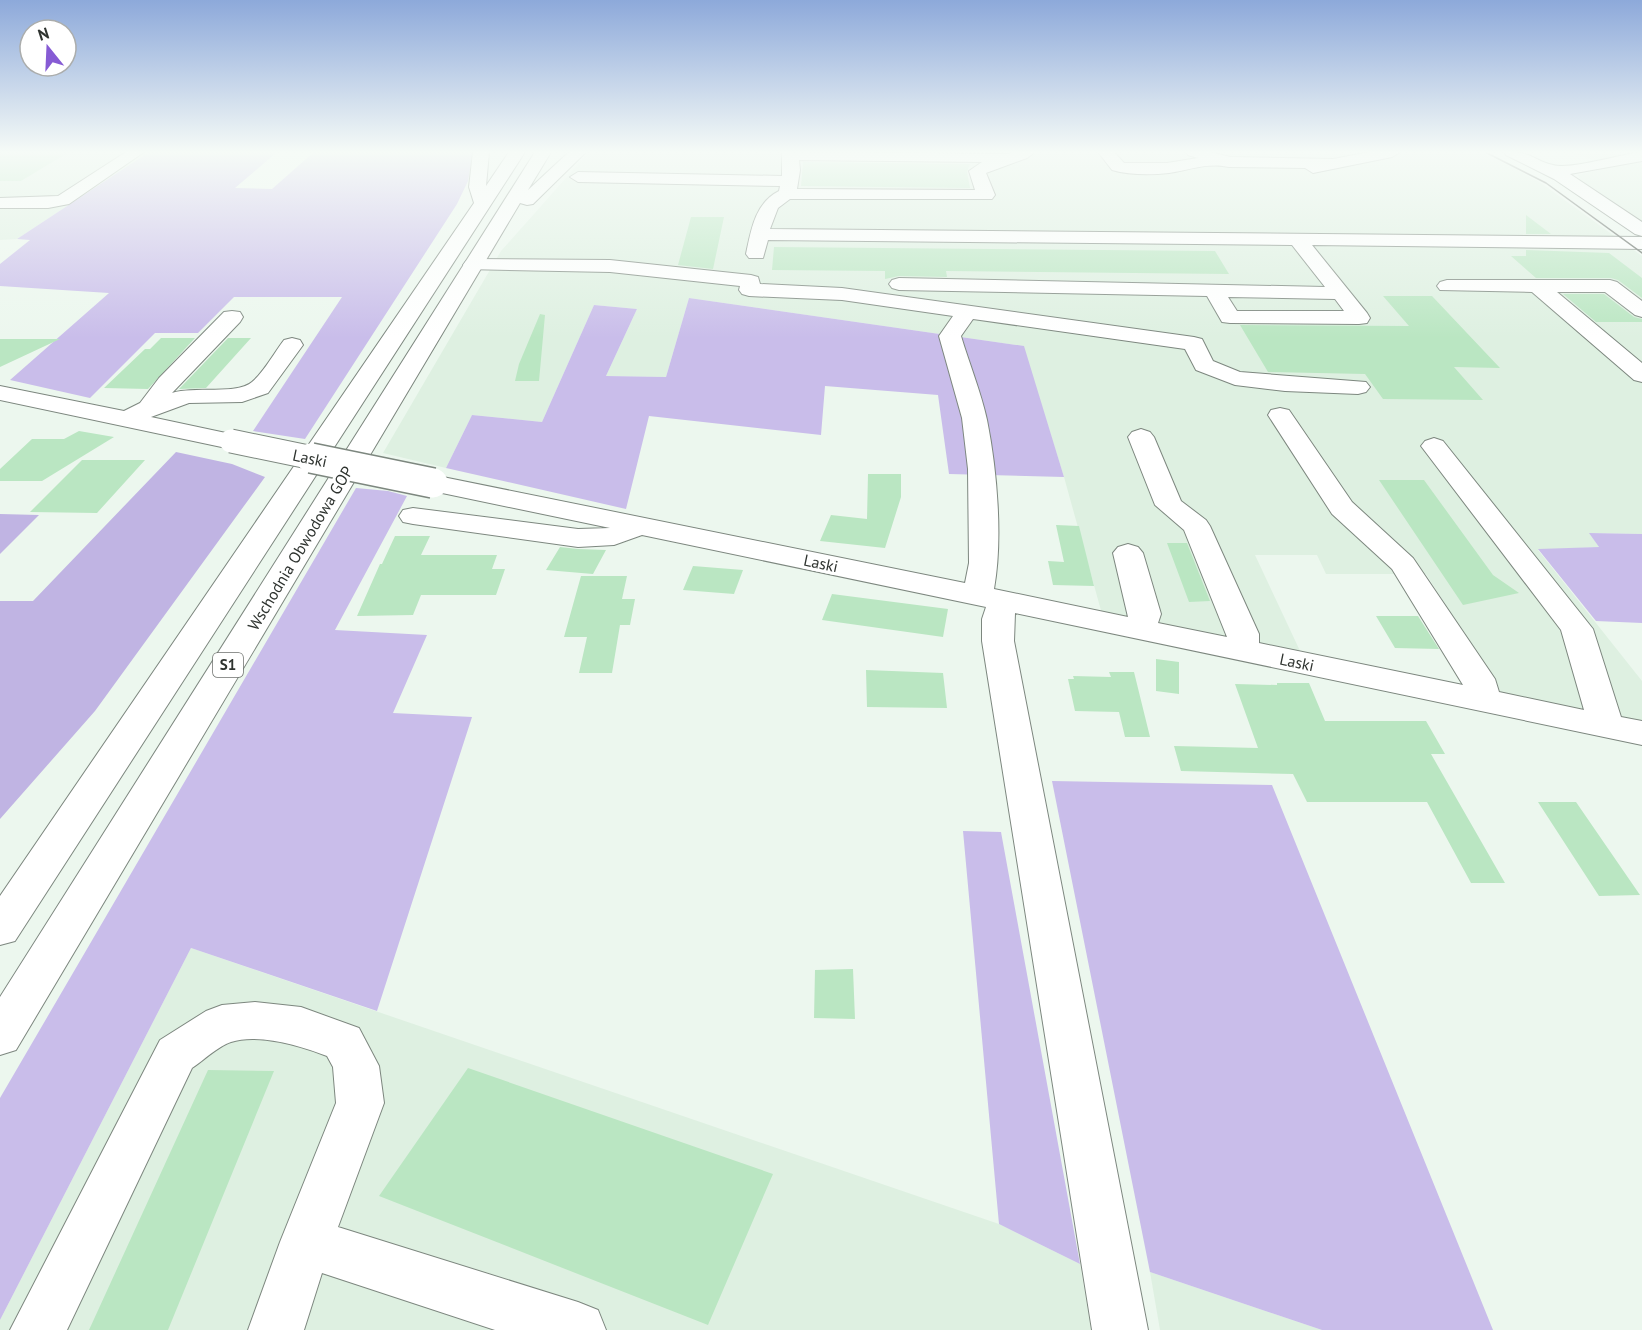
<svg xmlns="http://www.w3.org/2000/svg" width="1642" height="1330" font-family="'PT Sans',sans-serif">
<style>
.built{fill:#def0e1}
.green{fill:#c9bdea}
.forest{fill:#c0b4e3}
.building{fill:#bae6c2}
.lines{fill:none;stroke-linecap:round;stroke-linejoin:round}
.minor-casing{stroke:#7d877f;stroke-width:2}
.highway-casing{stroke:#7d877f;stroke-width:2}
.minor{fill:#fff;fill-rule:evenodd}
.highway{fill:#fff;fill-rule:evenodd}
.tram{stroke:#59605a;stroke-width:1.5}
.minor-bridge-far1-casing{stroke:#7d877f;stroke-width:25;stroke-linecap:butt}
.minor-bridge-casing{stroke:#7d877f;stroke-width:32;stroke-linecap:butt}
.minor-bridge-far1{stroke:#fff;stroke-width:23}
.minor-bridge{stroke:#fff;stroke-width:29}
.labels{text-anchor:middle;stroke-width:6;stroke-linejoin:round;paint-order:stroke}
.shield{fill:#fff;stroke:#6d706d;stroke-width:1.5}
.shield-label{font-size:15px;font-weight:bold;fill:#2e332f}
.street-label{font-size:16px;fill:#2e332f;stroke:#fff}
</style>
<rect width="100%" height="100%" fill="#ecf7ee"/>
<path class="built" d="M 0,152 L 149,152 L 17,239 L 0,240 Z
M 589,152 L 1480,152 L 1510,166 L 1541,183 L 1642,256 L 1642,534 L 1590,533 L 1599,547 L 1538,550 L 1642,681 L 1642,722 L 1502,694 L 1426,574 L 1326,574 L 1317,555 L 1255,555 L 1301,653 L 1102,614 L 1064,477 L 1023,346 L 689,298 L 666,377 L 606,376 L 637,309 L 594,305 L 542,422 L 472,415 L 446,468 L 383,453 L 501,251 Z
M 1567,152 L 1637,152 L 1598,161 Z
M 1642,159 L 1642,222 L 1580,180 L 1578,175 Z
M 191,948 L 999,1224 L 1080,1264 L 1091,1330 L 0,1330 L 0,1320 Z
M 1150,1272 L 1322,1330 L 1160,1330 Z"/>
<path class="green" d="M 149,152 L 277,152 L 235,188 L 272,189 L 314,152 L 473,152 L 468,181 L 457,204 L 305,439 L 253,431 L 342,297 L 234,297 L 198,333 L 155,333 L 90,398 L 10,380 L 109,293 L 0,286 L 0,264 L 30,240 L 17,239 Z
M 689,298 L 1024,346 L 1064,477 L 949,474 L 938,395 L 825,386 L 821,435 L 649,416 L 626,509 L 446,468 L 472,415 L 542,422 L 594,305 L 637,309 L 606,376 L 666,377 Z
M 356,488 L 388,491 L 407,496 L 335,630 L 427,635 L 393,713 L 472,717 L 377,1011 L 191,948 L 0,1320 L 0,1098 Z
M 1589,533 L 1642,534 L 1642,623 L 1596,621 L 1538,549 L 1599,547 Z
M 1052,781 L 1272,785 L 1493,1330 L 1322,1330 L 1150,1272 Z
M 963,831 L 1001,832 L 1080,1264 L 999,1224 Z"/>
<path class="forest" d="M 176,452 L 232,464 L 265,477 L 95,711 L 0,819 L 0,601 L 33,601 Z
M 0,514 L 39,515 L 0,554 Z"/>
<path class="building" d="M 0,152 L 69,152 L 21,181 L 0,181 Z
M 803,162 L 970,164 L 967,172 L 970,188 L 801,186 Z
M 1526,215 L 1551,234 L 1526,234 Z
M 691,217 L 724,217 L 713,269 L 678,265 Z
M 774,247 L 1215,251 L 1229,274 L 946,271 L 947,277 L 899,276 L 885,279 L 885,271 L 772,270 Z
M 1526,250 L 1609,253 L 1642,278 L 1642,298 L 1618,280 L 1611,278 L 1536,278 L 1511,256 L 1526,256 Z
M 1563,294 L 1604,294 L 1634,317 L 1642,319 L 1642,322 L 1596,322 Z
M 1383,296 L 1432,296 L 1500,368 L 1454,367 L 1483,400 L 1383,399 L 1365,374 L 1268,372 L 1240,325 L 1409,326 Z
M 540,314 L 545,315 L 539,381 L 515,381 L 519,364 Z
M 161,338 L 195,338 L 148,389 L 104,388 L 145,349 L 150,349 Z
M 228,338 L 251,338 L 206,388 L 179,389 Z
M 0,339 L 60,339 L 0,367 Z
M 79,431 L 114,437 L 42,481 L 0,481 L 0,469 L 32,439 L 64,439 Z
M 82,460 L 145,460 L 97,513 L 30,512 Z
M 868,474 L 901,474 L 901,497 L 885,548 L 820,541 L 831,515 L 867,519 Z
M 1379,480 L 1424,480 L 1493,575 L 1519,593 L 1463,605 Z
M 1056,525 L 1079,526 L 1094,586 L 1053,585 L 1048,561 L 1064,562 Z
M 395,536 L 430,536 L 421,555 L 497,555 L 492,569 L 505,569 L 496,595 L 421,595 L 413,615 L 357,616 L 380,564 L 382,564 Z
M 1167,543 L 1187,543 L 1210,601 L 1189,602 Z
M 560,547 L 578,549 L 606,550 L 593,574 L 546,570 Z
M 693,566 L 743,570 L 734,594 L 683,590 Z
M 581,576 L 627,576 L 622,599 L 635,599 L 630,625 L 620,625 L 612,673 L 579,673 L 587,637 L 564,637 Z
M 832,594 L 948,609 L 943,637 L 822,620 Z
M 1376,616 L 1418,616 L 1439,649 L 1395,648 Z
M 1156,659 L 1179,662 L 1179,694 L 1156,691 Z
M 866,670 L 943,673 L 947,708 L 867,707 Z
M 1109,672 L 1134,672 L 1150,737 L 1125,737 L 1119,712 L 1075,711 L 1068,679 L 1074,679 L 1073,676 L 1111,677 Z
M 1277,683 L 1309,683 L 1325,721 L 1426,721 L 1445,754 L 1431,754 L 1505,883 L 1471,883 L 1427,802 L 1307,802 L 1293,774 L 1181,771 L 1174,746 L 1258,748 L 1235,684 L 1277,685 Z
M 1538,802 L 1576,802 L 1640,895 L 1599,896 Z
M 853,969 L 855,1019 L 814,1018 L 815,970 Z
M 468,1068 L 773,1174 L 708,1325 L 379,1196 Z
M 208,1070 L 274,1071 L 168,1330 L 89,1330 Z"/>
<g class="lines">
<defs>
<path id="minor" d="M 126,152 L 144,152 L 69,204 L 48,208 L 0,208 L 0,198 L 58,196 Z
M 782,152 L 1008,154 L 1015,152 L 1035,152 L 1027,158 L 986,173 L 995,195 L 992,199 L 790,199 L 778,208 L 770,229 L 1642,237 L 1642,249 L 1312,245 L 1367,313 L 1370,318 L 1367,323 L 1359,324 L 1230,323 L 1222,322 L 1207,296 L 899,290 L 892,288 L 889,284 L 892,280 L 899,278 L 1325,287 L 1292,245 L 768,240 L 763,258 L 749,258 L 746,254 C 751,230 755,203 779,191 L 780,186 L 578,182 L 570,177 L 578,172 L 782,176 ZM 799,160 L 982,162 L 969,171 L 975,190 L 797,189 L 800,170 ZM 1228,297 L 1335,299 L 1344,311 L 1237,311 Z
M 1098,152 L 1114,152 L 1124,163 L 1167,163 L 1198,158 L 1188,155 L 1186,152 L 1210,152 L 1230,157 L 1333,159 L 1370,152 L 1400,152 L 1392,157 L 1313,173 L 1305,168 L 1229,167 C 1210,162 1188,170 1169,173 C 1151,175 1129,175 1112,170 Z
M 1504,152 C 1530,150 1532,160 1553,165 C 1572,170 1620,154 1642,152 L 1642,161 L 1570,174 L 1642,222 L 1642,236 L 1635,234 L 1554,179 L 1506,155 Z
M 473,259 L 610,260 L 751,275 L 758,277 L 760,284 L 842,288 L 1194,337 L 1202,339 L 1213,361 L 1240,372 L 1366,382 L 1370,387 L 1366,392 L 1358,394 L 1285,391 L 1235,385 L 1196,370 L 1185,349 L 973,319 L 961,336 C 969,363 981,392 987,420 C 997,470 1003,539 994,589 L 1128,617 L 1113,553 L 1118,547 L 1128,544 L 1138,547 L 1143,553 L 1161,614 L 1158,623 L 1227,637 L 1184,530 L 1155,505 L 1128,437 L 1132,432 L 1141,429 L 1150,432 L 1154,437 L 1181,501 L 1206,520 L 1210,526 L 1259,634 L 1259,643 L 1463,685 L 1392,569 L 1332,514 L 1268,415 L 1271,410 L 1280,408 L 1289,410 L 1352,502 L 1413,558 L 1495,679 L 1499,692 L 1584,710 L 1561,630 L 1421,446 L 1425,441 L 1434,438 L 1443,441 L 1593,629 L 1621,717 L 1642,721 L 1642,745 L 1015,613 L 1014,641 L 1148,1330 L 1092,1330 L 982,641 L 982,619 L 986,607 L 642,535 L 614,545 L 578,547 L 413,524 L 403,522 L 399,516 L 403,510 L 413,508 L 578,529 L 610,528 L 423,489 L 420,483 L 423,477 L 433,475 L 965,583 L 969,563 L 968,469 L 962,418 L 939,336 L 953,316 L 842,300 L 749,296 L 742,294 L 739,290 L 740,286 L 610,272 L 466,269 L 463,265 L 466,261 Z
M 1447,280 L 1610,280 L 1617,282 L 1642,301 L 1642,317 L 1635,315 L 1605,292 L 1557,292 L 1642,363 L 1642,382 L 1634,380 L 1532,292 L 1440,290 L 1437,286 L 1440,282 Z
M 232,311 L 240,312 L 243,317 L 240,322 L 172,393 C 193,386 237,395 252,382 C 264,372 274,353 284,340 L 292,338 L 300,340 L 303,345 L 268,393 L 242,402 L 189,403 L 151,417 L 240,436 L 244,441 L 240,446 L 231,449 L 0,400 L 0,386 L 124,411 L 140,403 L 159,378 L 224,312 Z
M 255,1002 L 301,1007 L 359,1028 L 379,1066 L 384,1103 L 338,1227 L 578,1302 L 598,1310 L 606,1330 L 495,1330 L 322,1273 L 304,1330 L 248,1330 L 280,1242 L 336,1103 L 333,1067 L 327,1056 C 301,1046 258,1033 231,1042 C 218,1046 204,1060 192,1068 L 67,1330 L 10,1330 L 160,1040 L 206,1011 L 222,1005 Z"/>
<path id="highway" d="M 473,152 L 489,152 L 486,186 L 509,152 L 525,152 L 15,941 L 0,945 L 0,896 L 474,203 L 469,187 Z
M 535,152 L 551,152 L 528,190 L 569,152 L 586,152 L 533,204 L 527,205 L 520,203 L 16,1050 L 0,1055 L 0,997 Z"/>
</defs>
<use href="#minor" class="minor-casing"/>
<use href="#highway" class="highway-casing"/>
<use href="#minor" class="minor"/>
<use href="#highway" class="highway"/>
<path class="tram" d="M 1485,152 L 1546,183 L 1642,253"/>
<defs>
<path id="minor-bridge-far1" d="M 231,441 L 318,459"/>
<path id="minor-bridge" d="M 311,458 L 433,483"/>
</defs>
<use href="#minor-bridge-far1" class="minor-bridge-far1-casing"/>
<use href="#minor-bridge" class="minor-bridge-casing"/>
<use href="#minor-bridge-far1" class="minor-bridge-far1"/>
<use href="#minor-bridge" class="minor-bridge"/>
</g>
<linearGradient id="sky" x2="0" y2="1"><stop stop-color="#8da9da"/><stop offset="0.45" stop-color="#f6fbf7"/><stop offset="1" stop-color="#f6fbf7" stop-opacity="0"/></linearGradient>
<rect width="1642" height="338" fill="url(#sky)"/>
<g class="labels">
<rect class="shield" x="213" y="653" width="30" height="24" rx="4.5"/>
<g class="shield-label">
<text x="228" y="670">S1</text>
</g>
<g class="street-label">
<text transform="translate(310 458) rotate(12)" y="6">Laski</text>
<text transform="translate(300 548) rotate(-59)" y="6">Wschodnia Obwodowa GOP</text>
<text transform="translate(821 563) rotate(12)" y="6">Laski</text>
<text transform="translate(1297 662) rotate(12)" y="6">Laski</text>
</g>
</g>
<g transform="translate(48 48) rotate(342)"><circle r="28" fill="#ffffff" stroke="#abadac" stroke-width="1.5"/>
<path d="M0-4.5L10 22L0 15L-10 22Z" fill="#865bd4"/>
<text y="-9" font-size="16" font-weight="bold" text-anchor="middle" fill="#2e332f">N</text>
</g>
</svg>
